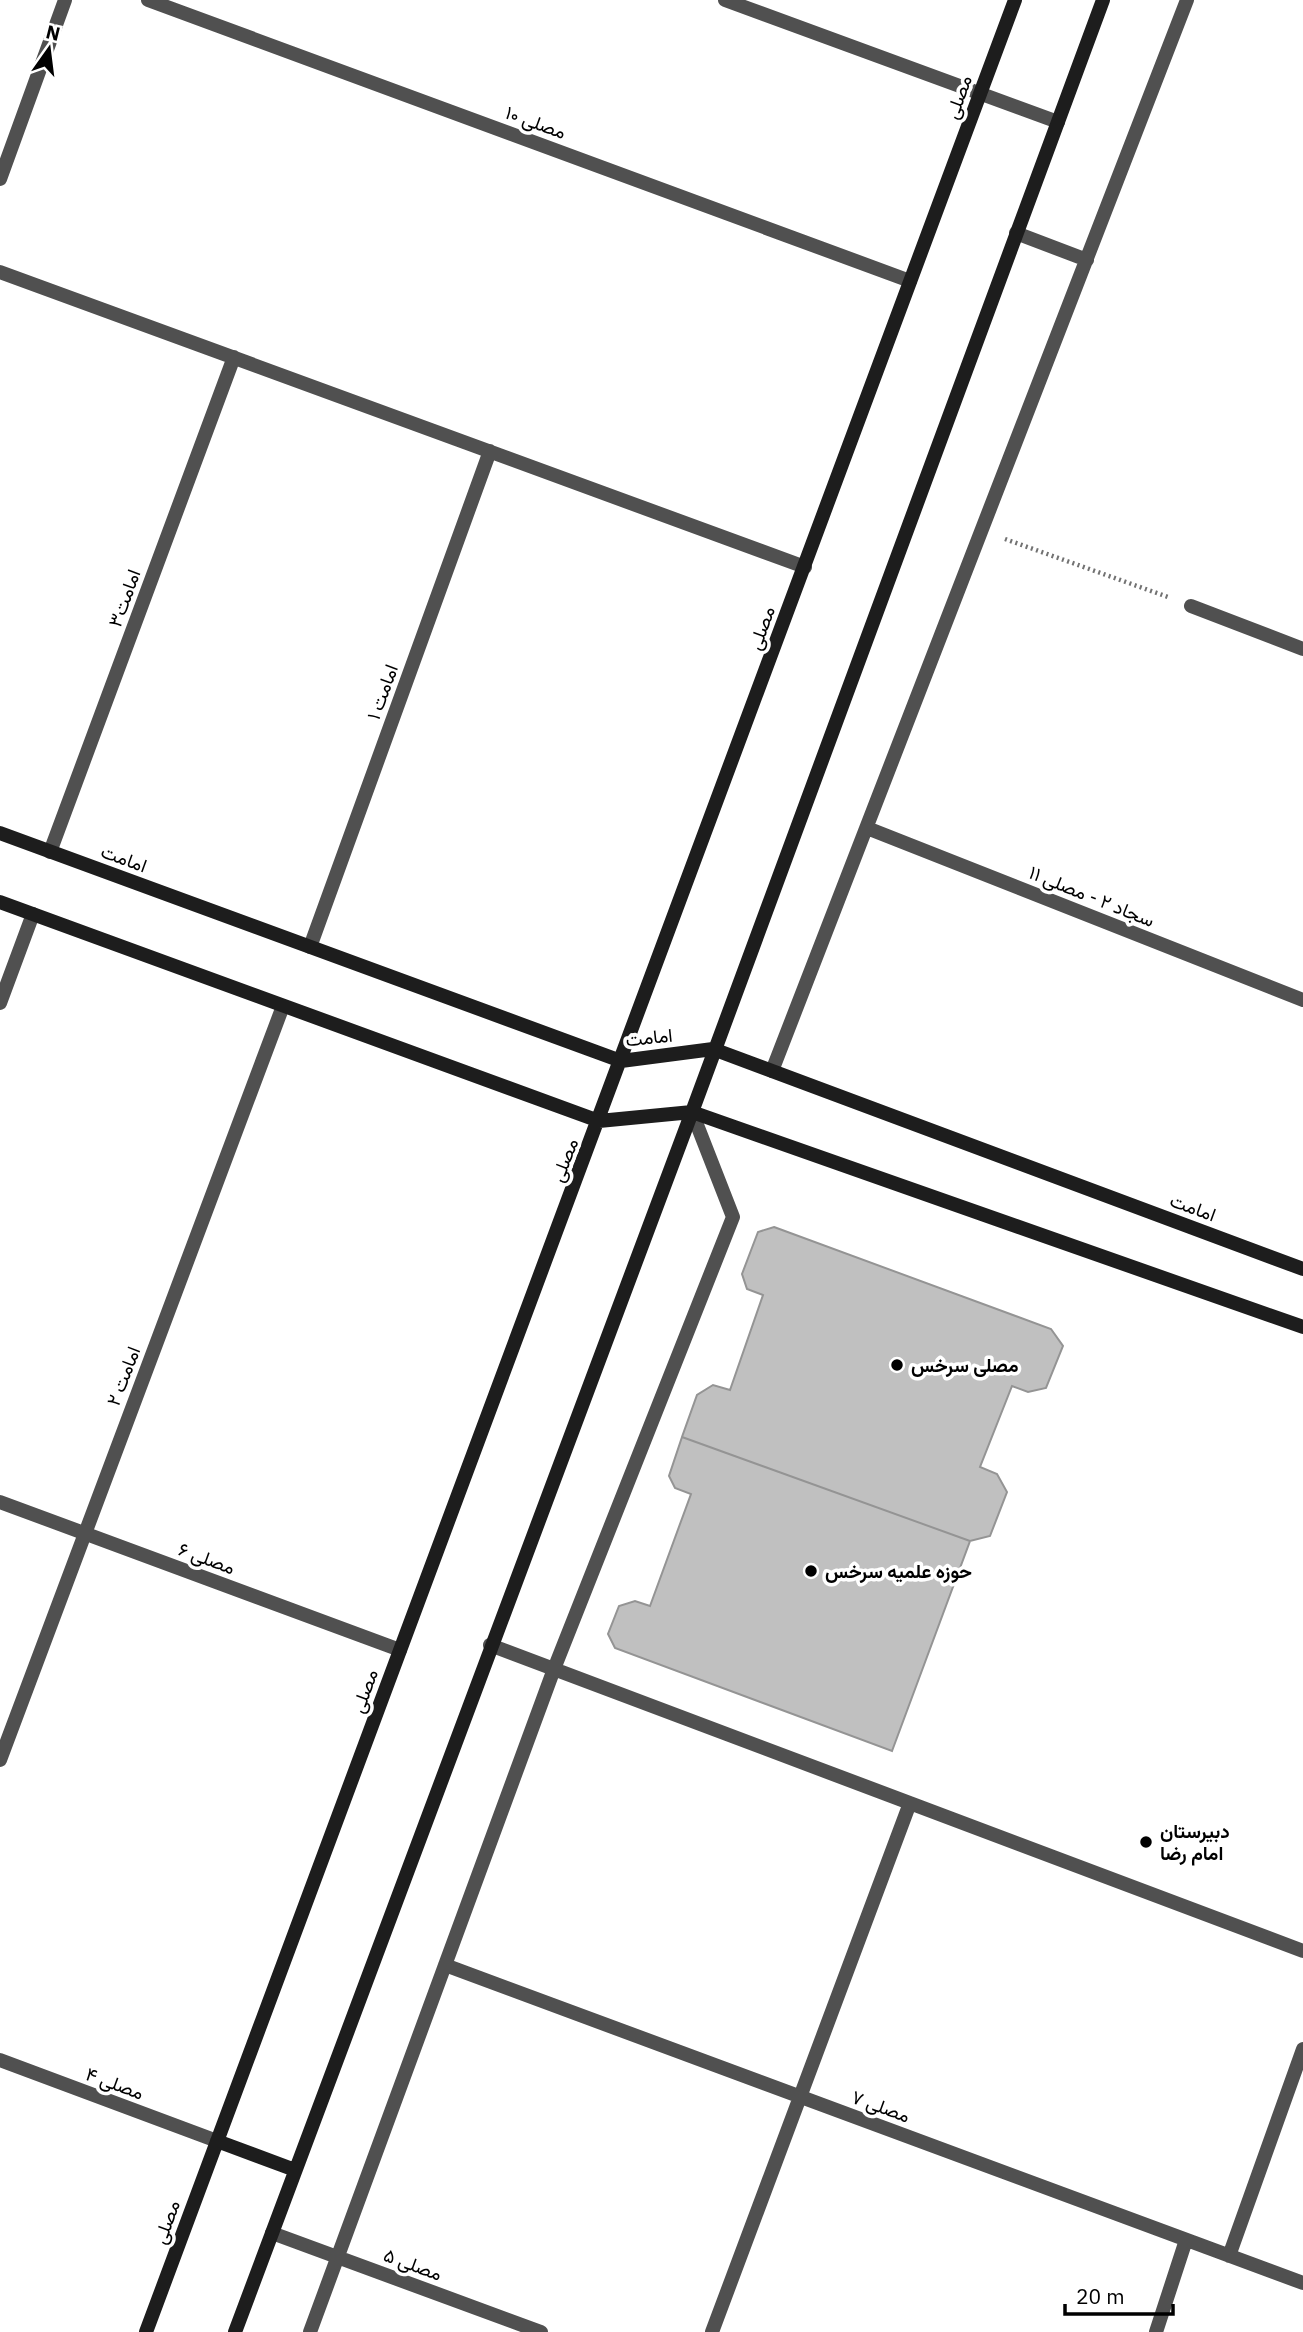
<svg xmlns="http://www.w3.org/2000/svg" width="1303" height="2332" font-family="'IBM Plex Sans',Vazirmatn,sans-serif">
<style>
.building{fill:#c0c0c0;stroke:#949494;stroke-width:2}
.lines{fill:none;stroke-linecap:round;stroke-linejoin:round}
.path{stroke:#727272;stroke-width:4.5;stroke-dasharray:2 3.5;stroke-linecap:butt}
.street{stroke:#505050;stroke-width:14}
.secondary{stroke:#1d1d1d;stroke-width:14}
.poi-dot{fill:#000;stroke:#fff;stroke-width:2.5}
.labels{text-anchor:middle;stroke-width:7;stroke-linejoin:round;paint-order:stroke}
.street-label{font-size:19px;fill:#000;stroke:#fff}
.poi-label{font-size:19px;font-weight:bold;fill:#000;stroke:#fff;text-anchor:start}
</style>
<rect width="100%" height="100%" fill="#fff"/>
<path class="building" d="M 774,1227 L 1051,1329 L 1063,1346 L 1046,1388 L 1028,1392 L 1012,1386 L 980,1467 L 997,1474 L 1007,1492 L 990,1536 L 970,1541 L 682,1437 L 697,1395 L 713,1385 L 730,1390 L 763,1295 L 747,1289 L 742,1274 L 758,1232 Z
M 682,1437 L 970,1541 L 892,1751 L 615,1648 L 608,1634 L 619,1606 L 635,1601 L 650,1606 L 691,1494 L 675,1488 L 669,1476 Z"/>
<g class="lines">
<path class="path" d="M 1005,539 L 1168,597"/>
<path class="street" d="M 148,0 L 910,281
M 725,0 L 1058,122
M 0,179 L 65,0
M 1016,233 L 1087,260
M 0,272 L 805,567
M 1191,606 L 1303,649
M 867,828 L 1303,1000
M 50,852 L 234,357
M 310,947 L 490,451
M 0,1003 L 33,914
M 772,1071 L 1187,0
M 0,1502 L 400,1650
M 490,1645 L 1303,1951
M 0,1760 L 283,1006
M 445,1965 L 1303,2283
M 0,2060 L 217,2141
M 272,2233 L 541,2332
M 1229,2256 L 1303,2049
M 310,2332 L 554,1669 L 733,1217 L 692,1112
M 712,2332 L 910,1803
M 1156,2332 L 1186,2240"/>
<path class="secondary" d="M 0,833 L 621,1061 L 713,1049 L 1303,1269
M 0,902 L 599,1121 L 692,1112 L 1303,1327
M 217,2141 L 295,2170
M 146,2332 L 1015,0
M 235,2332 L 692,1112 L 1103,0"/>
</g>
<g class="poi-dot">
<circle cx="897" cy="1365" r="7"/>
<circle cx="811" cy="1571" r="7"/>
<circle cx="1146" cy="1842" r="7"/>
</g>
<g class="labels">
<g class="street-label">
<text transform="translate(958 97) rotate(-70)" y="7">مصلی</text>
<text transform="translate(536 122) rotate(20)" y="7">مصلی ۱۰</text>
<text transform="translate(124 598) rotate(-70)" y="7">امامت۳</text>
<text transform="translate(761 628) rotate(-70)" y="7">مصلی</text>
<text transform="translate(382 692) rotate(-70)" y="7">امامت ۱</text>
<text transform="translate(124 858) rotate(20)" y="7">امامت</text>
<text transform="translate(1092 896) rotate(22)" y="7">سجاد ۲ - مصلی ۱۱</text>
<text transform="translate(649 1037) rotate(-6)" y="7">امامت</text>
<text transform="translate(564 1160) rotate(-69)" y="7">مصلی</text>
<text transform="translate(1193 1207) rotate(20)" y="7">امامت</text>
<text transform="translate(123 1376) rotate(-69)" y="7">امامت ۲</text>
<text transform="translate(207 1558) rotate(20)" y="7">مصلی ۶</text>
<text transform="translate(364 1691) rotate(-70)" y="7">مصلی</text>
<text transform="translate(115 2083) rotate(20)" y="7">مصلی ۴</text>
<text transform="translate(881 2106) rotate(20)" y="7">مصلی ۷</text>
<text transform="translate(166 2222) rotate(-70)" y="7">مصلی</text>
<text transform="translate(413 2264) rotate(20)" y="7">مصلی ۵</text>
</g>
<g class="poi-label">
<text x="911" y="1372">مصلی سرخس</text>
<text x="825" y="1578">حوزه علمیه سرخس</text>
<text x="1160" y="1838">دبیرستان<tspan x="1160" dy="22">امام رضا</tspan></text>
</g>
</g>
<g transform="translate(49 49) rotate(14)" stroke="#ffffff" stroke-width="5" paint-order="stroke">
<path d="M0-5L12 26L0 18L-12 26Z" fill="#000000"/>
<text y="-10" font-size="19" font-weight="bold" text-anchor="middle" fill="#000000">N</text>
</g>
<path d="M1065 2304v10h108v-10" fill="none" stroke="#000000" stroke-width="3.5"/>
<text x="1076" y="2304" font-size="21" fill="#000000" stroke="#ffffff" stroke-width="5" paint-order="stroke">20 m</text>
</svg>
